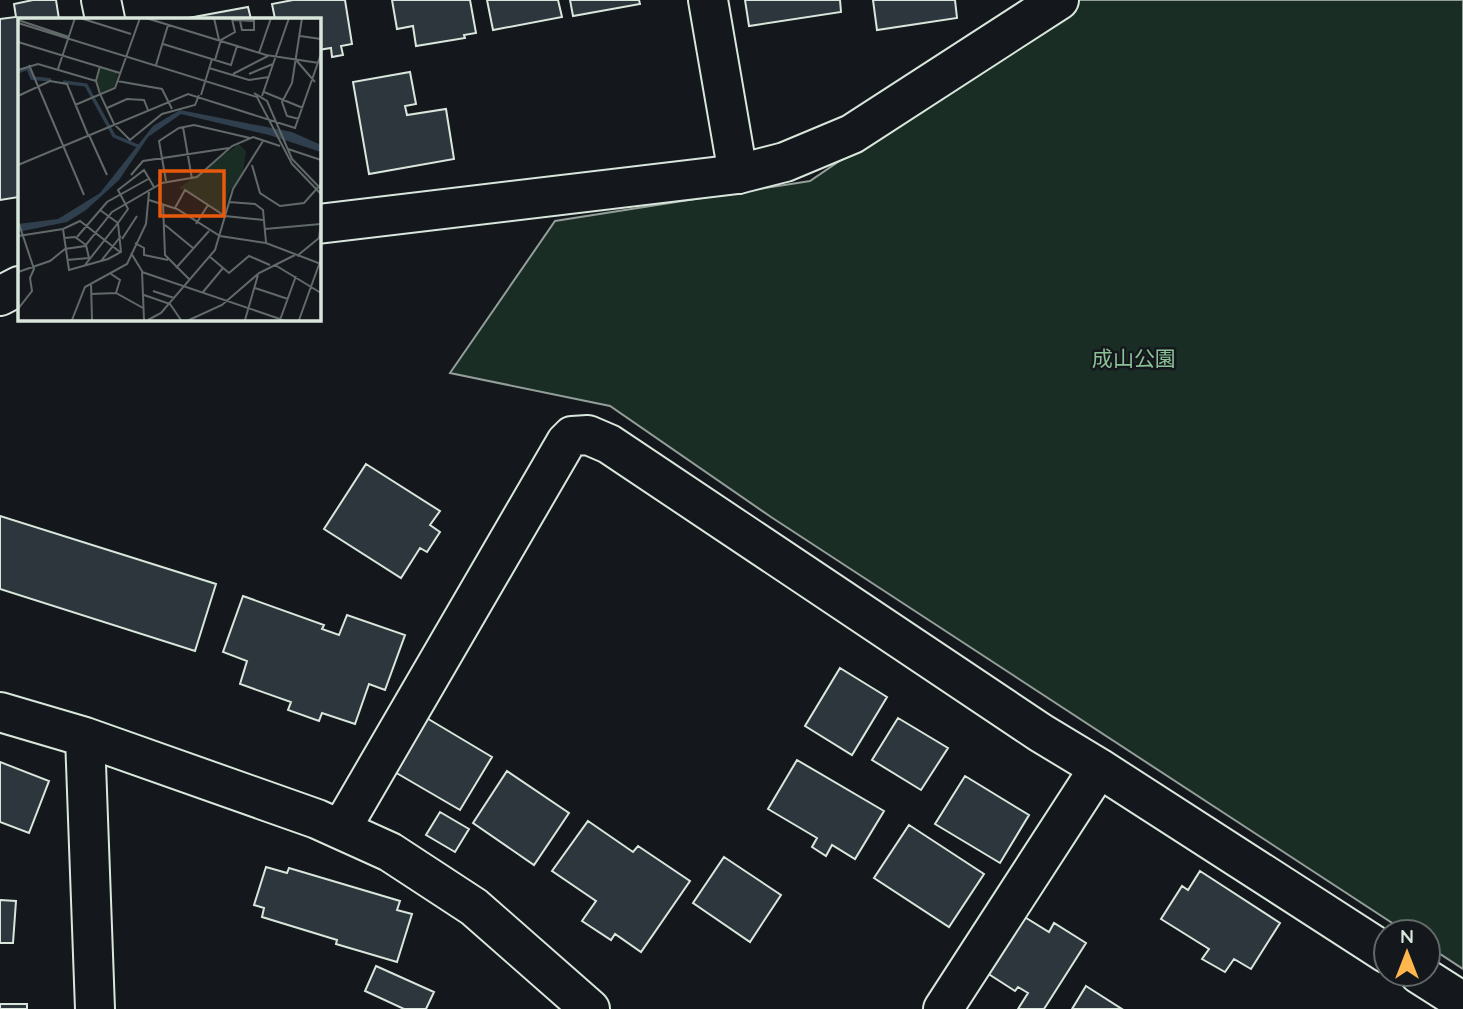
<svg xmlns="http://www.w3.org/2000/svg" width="1463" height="1009" font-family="Quicksand,'Noto Sans JP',sans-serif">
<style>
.green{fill:#1a2d24;stroke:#939e99;stroke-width:2}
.building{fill:#2c363c;stroke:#d8e6dc;stroke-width:2}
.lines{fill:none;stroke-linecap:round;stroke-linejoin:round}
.minor-casing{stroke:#d8e6dc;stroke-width:42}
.tertiary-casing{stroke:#d8e6dc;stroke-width:42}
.minor{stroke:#14181c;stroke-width:38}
.tertiary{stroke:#14181c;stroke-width:38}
.labels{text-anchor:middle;stroke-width:5;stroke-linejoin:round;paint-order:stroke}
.park-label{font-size:21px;fill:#8ac095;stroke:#14181c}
.inset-river{fill:none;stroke:#2f3f4d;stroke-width:3.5}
.inset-road{fill:none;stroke:#626a69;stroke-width:2}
.view{fill:#e8590c;fill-opacity:0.15;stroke:#e8590c;stroke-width:3.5}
.inset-edge{fill:none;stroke:#d8e6dc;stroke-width:3.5}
</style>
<rect width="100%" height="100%" fill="#14181c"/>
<path class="green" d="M 1075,0 L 1463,0 L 1463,969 L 1428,946 L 1428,932 L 1406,932 L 771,517 L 610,406 L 450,373 L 555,221 L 810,181 Z"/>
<path class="building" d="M 33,0 L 56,0 L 59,19 L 19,19 L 19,197 L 0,200 L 0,19 L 16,17 L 14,4 Z
M 293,0 L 345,0 L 352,44 L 341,46 L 343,55 L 332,57 L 331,48 L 318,50 L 318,19 L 275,19 L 272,4 Z
M 392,0 L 470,0 L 476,33 L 464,35 L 465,38 L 416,46 L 413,26 L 397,29 Z
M 487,0 L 558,0 L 562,17 L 493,30 Z
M 570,0 L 639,0 L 640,4 L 573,16 Z
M 745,0 L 840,0 L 841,12 L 749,26 Z
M 873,0 L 955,0 L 957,18 L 877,30 Z
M 248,7 L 251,19 L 183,19 Z
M 410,72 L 416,104 L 405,106 L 407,115 L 446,109 L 454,159 L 369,174 L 353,82 Z
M 366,464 L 440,511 L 430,525 L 440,532 L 427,552 L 420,548 L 401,578 L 324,529 Z
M 0,516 L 216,584 L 195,651 L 0,589 Z
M 243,596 L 324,625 L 322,629 L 339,635 L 347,615 L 405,635 L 385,690 L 369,684 L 355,724 L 322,713 L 319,721 L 288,710 L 291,702 L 240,684 L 247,661 L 223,652 Z
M 840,668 L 887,697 L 852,755 L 805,726 Z
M 425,717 L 492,757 L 460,810 L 393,771 Z
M 898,718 L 948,748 L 921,790 L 872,760 Z
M 797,760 L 884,811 L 855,859 L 832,845 L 826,856 L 812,847 L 817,838 L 768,809 Z
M 0,762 L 49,781 L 29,833 L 0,822 Z
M 507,771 L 569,813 L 534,865 L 473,823 Z
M 965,776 L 1029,815 L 1000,863 L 935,824 Z
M 440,812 L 469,829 L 455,852 L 426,835 Z
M 588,821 L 633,852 L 638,846 L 690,881 L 641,952 L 615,934 L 611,940 L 582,921 L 596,901 L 552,871 Z
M 909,825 L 984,874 L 949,927 L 874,878 Z
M 724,857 L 781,895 L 750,942 L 693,903 Z
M 266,867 L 287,873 L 289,868 L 400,901 L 397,910 L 412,914 L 397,962 L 336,944 L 337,940 L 262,917 L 264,908 L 254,905 Z
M 1200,871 L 1280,923 L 1251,969 L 1234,959 L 1225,972 L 1202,959 L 1209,949 L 1161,919 L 1182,886 L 1188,890 Z
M 0,900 L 16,901 L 13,943 L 0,943 Z
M 1023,916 L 1049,932 L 1054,923 L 1086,943 L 1044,1009 L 1018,1009 L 1028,993 L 1018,987 L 1015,991 L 987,973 Z
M 376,966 L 434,992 L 426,1009 L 404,1009 L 365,991 Z
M 1086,986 L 1122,1009 L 1072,1009 Z
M 0,1004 L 27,1004 L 27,1009 L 0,1009 Z"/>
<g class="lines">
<defs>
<path id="minor" d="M 101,0 L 105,19
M 708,0 L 738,174
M 0,712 L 85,737 L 317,819 L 390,852 L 474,907 L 590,1009
M 85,737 L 95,1009
M 341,829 L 566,442 L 572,436 L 588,435 L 609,444 L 1041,733 L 1099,768 L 1386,953
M 1419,974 L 1463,1002
M 943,1009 L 1099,768"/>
<path id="tertiary" d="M 318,224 L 738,174 L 785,162 L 852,134 L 1059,0
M 0,296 L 19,286"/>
</defs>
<use href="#minor" class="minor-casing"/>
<use href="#tertiary" class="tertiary-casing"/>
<use href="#minor" class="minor"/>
<use href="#tertiary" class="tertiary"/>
</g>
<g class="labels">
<g class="park-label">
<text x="1134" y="366">成山公園</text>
</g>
</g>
<g transform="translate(18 18)">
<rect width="303" height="303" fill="#14181c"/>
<path d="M 83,49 L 100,55 L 96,69 L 82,75 L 78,63 ZM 221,126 L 228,133 L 225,153 L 211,175 L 206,196 L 161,170 Z" fill="#1a2d24"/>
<path d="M 162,92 L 274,114 L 303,127 L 303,134 L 251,117 L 163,96 L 130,119 L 101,162 L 68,192 L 49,204 L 0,214 L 0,206 L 40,201 L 82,175 L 135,108 Z" fill="#2f3f4d"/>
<path class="inset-river" d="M 0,54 L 10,50 L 14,60 L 33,62M 45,64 L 68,67 L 96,118 L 122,129"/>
<path class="inset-road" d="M 62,0 L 113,16M 128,0 L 248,37 L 301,45M 196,0 L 201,22M 0,2 L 51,19M 215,2 L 236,3M 222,3 L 224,12 L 236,12 L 236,0M 0,5 L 239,79 L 274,146 L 303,176M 282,18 L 303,21M 0,24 L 102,55M 145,26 L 213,47 L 219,28M 241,35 L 253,0M 197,42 L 203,22 L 217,14 L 214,1M 278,42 L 297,64M 11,47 L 66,177M 138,47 L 150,7M 82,48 L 78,63 L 82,76 L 96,106 L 112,122 L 144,96 L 177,87 L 181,77M 191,50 L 231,62 L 251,59M 40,51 L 57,0M 0,52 L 20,46 L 78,63M 215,56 L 250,38M 231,56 L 255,46M 99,63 L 144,71 L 154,91M 246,74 L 285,90M 236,75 L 249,83 L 274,141 L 303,171M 183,77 L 194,41M 0,78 L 32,63 L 49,66 L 70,117M 244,78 L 271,0M 57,87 L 97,70 L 122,0M 89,90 L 109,81 L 126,82 L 130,92M 281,101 L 269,98 L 264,84 L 274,65 L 284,0M 165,109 L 174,161M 71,117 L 89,157M 270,131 L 303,142M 0,147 L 170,76 L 277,110 L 303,36M 234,147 L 242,175 L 262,188 L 286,185 L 303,166M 113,157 L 125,143 L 211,130M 148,163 L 141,123 L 161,110 L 176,107 L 232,120M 131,182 L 159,191 L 202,218 L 248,225 L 303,246M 211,184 L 237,186 L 245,192 L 248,224M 145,186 L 147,237 L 171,261M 157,190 L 167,172 L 207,198 L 246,202M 82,192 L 100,205M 0,203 L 16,251 L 12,260 L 14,273 L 0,291M 178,206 L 190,187M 147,207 L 175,230M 45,211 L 51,252 L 90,241 L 103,234 L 100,205 L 110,191 L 100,172 L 126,152 L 136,169M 247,211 L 303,206M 0,218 L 45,211 L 62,203 L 102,234M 59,219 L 89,184 L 132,160M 46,220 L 57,219 L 68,227 L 71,240M 104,221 L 119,198M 117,225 L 126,230 L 126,237 L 150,242M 113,235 L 124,253 L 126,302M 191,238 L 211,255 L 231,238 L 252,247M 279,238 L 301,220 L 303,206M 49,242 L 71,240M 83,243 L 103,218M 67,247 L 100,205M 257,247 L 303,275M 158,250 L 191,213M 0,254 L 32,243 L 47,231 L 67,228 L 94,194 L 144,165 L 179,159 L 214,128 L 235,119 L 262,128M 124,254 L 265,302M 93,256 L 102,262 L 98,275M 73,265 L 74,302M 237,270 L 270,281M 135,273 L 156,280M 185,274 L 205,250M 73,276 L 98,275 L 125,290M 126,277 L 152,286 L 163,302M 54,302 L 67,269 L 109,246 L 128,206 L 131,174M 130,302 L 143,295 L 197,232 L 215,171 L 245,123M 171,302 L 204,287 L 241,255 L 277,237M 227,302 L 240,257M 262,302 L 278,258M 281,302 L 303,241"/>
<path class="view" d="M 142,153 L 206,153 L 206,198 L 142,198 Z"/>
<rect width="303" height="303" class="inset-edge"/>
</g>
<g transform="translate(1407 953)"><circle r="33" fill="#14181c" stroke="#626a69" stroke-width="2"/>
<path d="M0-5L12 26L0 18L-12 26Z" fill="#ffb74d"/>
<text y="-10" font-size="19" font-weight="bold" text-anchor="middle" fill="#d8e6dc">N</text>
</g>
</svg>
